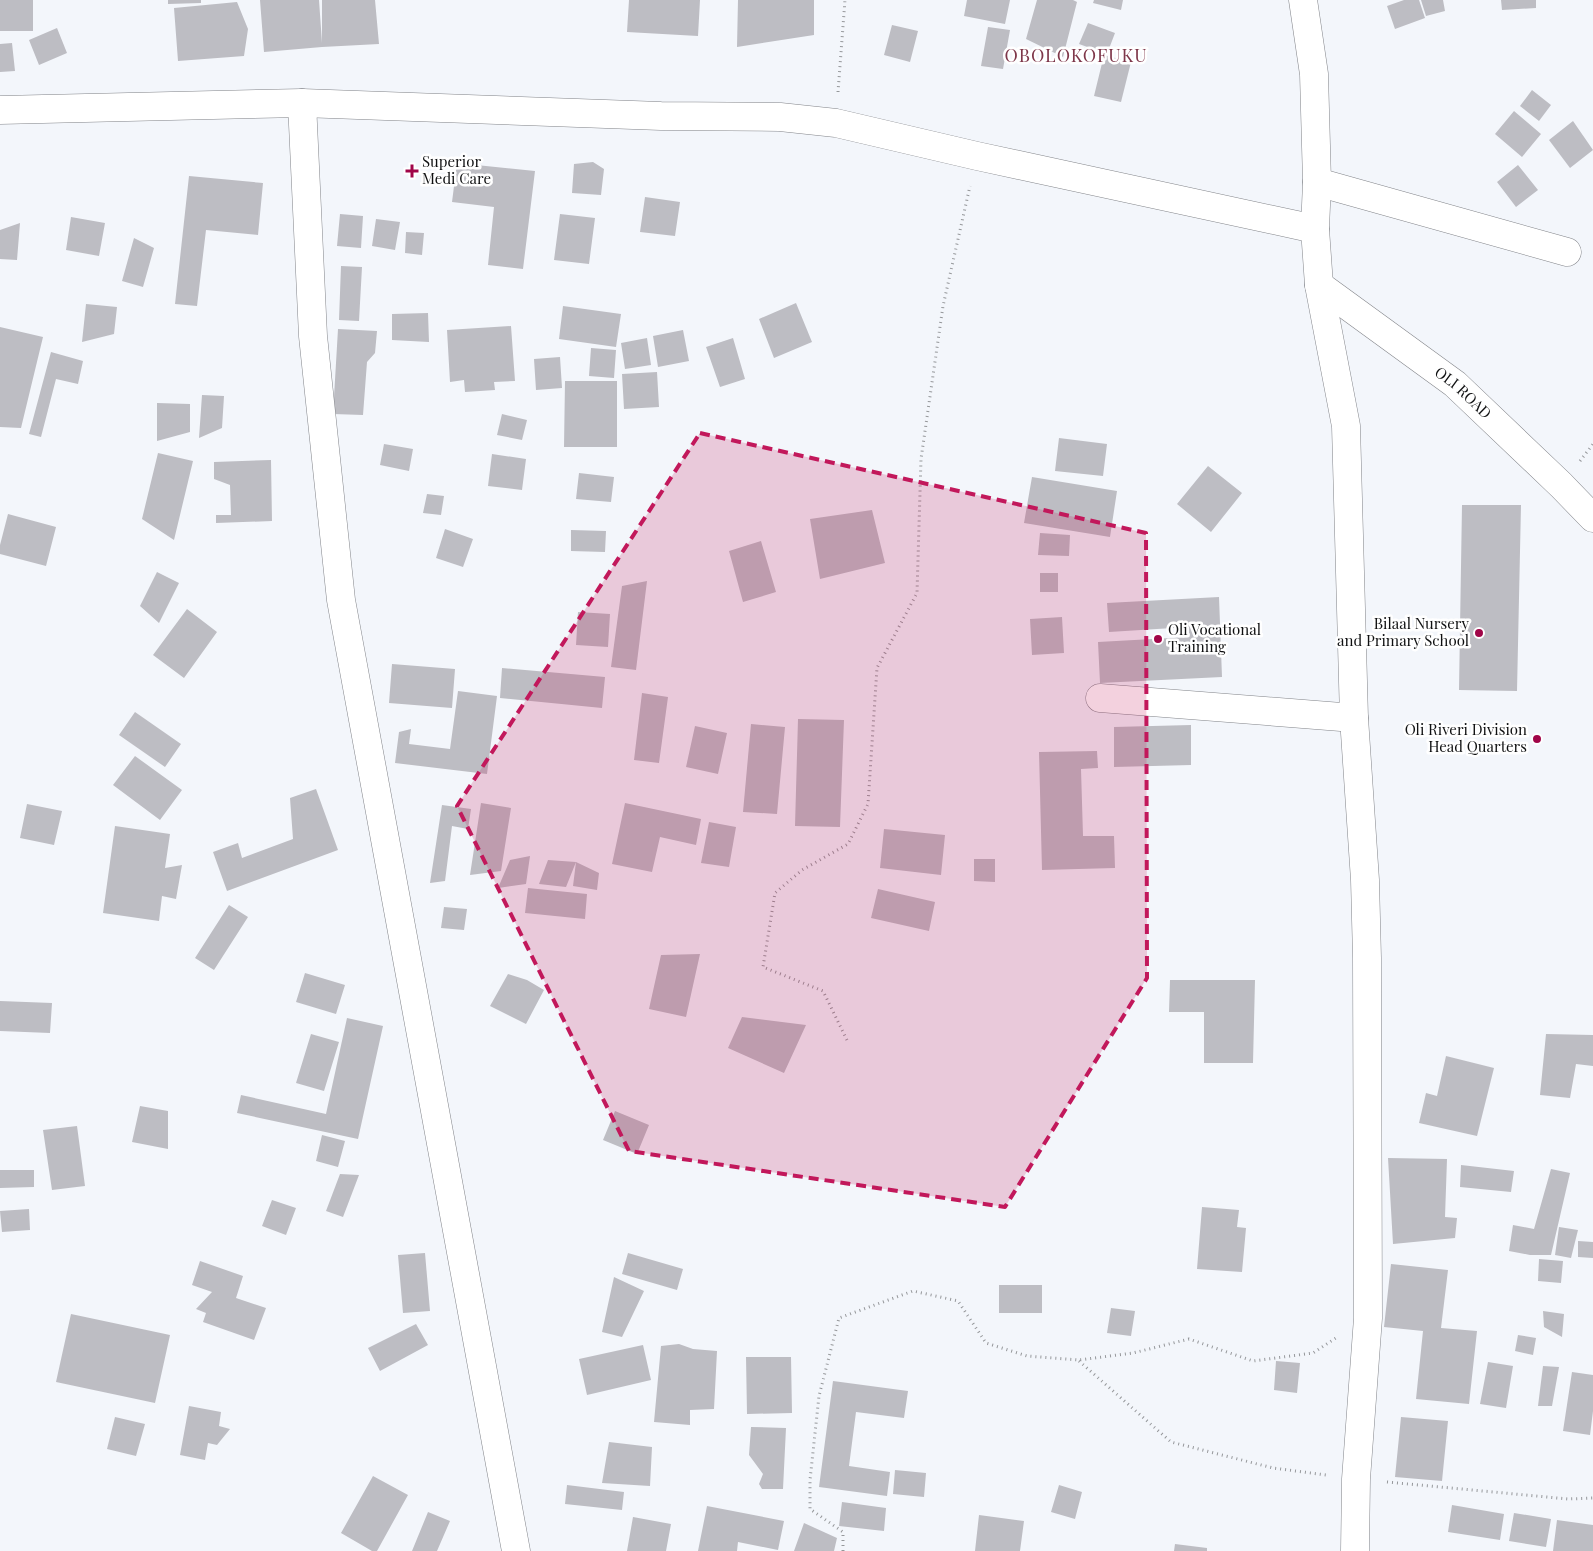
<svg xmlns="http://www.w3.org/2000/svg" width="1593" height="1551" font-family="'Playfair Display',serif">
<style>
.building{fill:#bdbdc3}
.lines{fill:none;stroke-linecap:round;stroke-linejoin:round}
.minor-casing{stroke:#828489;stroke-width:29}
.path{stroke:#95979a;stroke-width:3;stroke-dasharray:1 4;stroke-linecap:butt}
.minor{stroke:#fff;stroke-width:28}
.marked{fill:#c2185b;fill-opacity:0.2;stroke:#c2185b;stroke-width:4;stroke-dasharray:10 6;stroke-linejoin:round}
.poi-dot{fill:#a00548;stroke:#fff;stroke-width:2}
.labels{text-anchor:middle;stroke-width:5;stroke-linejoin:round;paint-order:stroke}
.poi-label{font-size:15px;fill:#0f1011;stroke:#fff;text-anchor:start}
.street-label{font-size:15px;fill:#0f1011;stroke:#fff}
.quarter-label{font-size:18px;letter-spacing:1px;fill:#7e374a;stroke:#fff}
</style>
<rect width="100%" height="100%" fill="#f3f6fb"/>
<path class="building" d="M 0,0 L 33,0 L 33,31 L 0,31 Z
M 168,0 L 201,0 L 201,3 L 168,4 Z
M 260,0 L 319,0 L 322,43 L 322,0 L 375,0 L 379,44 L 322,47 L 264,52 Z
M 629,0 L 700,0 L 698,36 L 627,32 Z
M 738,0 L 814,0 L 814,35 L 737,47 Z
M 967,0 L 1010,0 L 1005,24 L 964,16 Z
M 1037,0 L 1073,0 L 1077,2 L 1063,57 L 1026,39 Z
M 1094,0 L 1123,0 L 1121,10 L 1093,3 Z
M 1404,0 L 1419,0 L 1425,18 L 1395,29 L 1387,6 Z
M 1421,0 L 1443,0 L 1445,11 L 1426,16 Z
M 1501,0 L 1536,0 L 1536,8 L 1502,10 Z
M 237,2 L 248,29 L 244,56 L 178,61 L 174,8 Z
M 1088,23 L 1115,33 L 1107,54 L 1079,44 Z
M 892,25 L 918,31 L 910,62 L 884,55 Z
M 988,27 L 1010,30 L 1003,69 L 981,66 Z
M 57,28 L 67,53 L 39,65 L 29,40 Z
M 12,43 L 15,71 L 0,72 L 0,44 Z
M 1104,55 L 1131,62 L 1121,102 L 1094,96 Z
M 1532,90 L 1551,105 L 1539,121 L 1520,106 Z
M 1514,111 L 1541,134 L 1522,157 L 1495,134 Z
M 1573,121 L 1593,150 L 1570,168 L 1549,140 Z
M 593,162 L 604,169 L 601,195 L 572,193 L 574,164 Z
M 457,163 L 535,171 L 523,269 L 488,265 L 494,207 L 452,202 Z
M 1518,165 L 1538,190 L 1516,207 L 1497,182 Z
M 189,176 L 263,183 L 258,235 L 206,230 L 197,306 L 175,304 Z
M 645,197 L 680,202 L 675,236 L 640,232 Z
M 340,214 L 363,216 L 361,248 L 337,246 Z
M 560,214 L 595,218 L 589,264 L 554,260 Z
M 71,217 L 105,223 L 99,256 L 66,250 Z
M 376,219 L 400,222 L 395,250 L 372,246 Z
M 20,223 L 17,260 L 0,259 L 0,230 Z
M 406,232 L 424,233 L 422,255 L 405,253 Z
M 134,238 L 154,248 L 143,287 L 122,281 Z
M 341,266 L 362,267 L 359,321 L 339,320 Z
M 796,303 L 812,342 L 774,358 L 759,319 Z
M 86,304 L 117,307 L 114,334 L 82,342 Z
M 563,306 L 621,314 L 616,347 L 559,339 Z
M 428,313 L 429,342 L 392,340 L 392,314 Z
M 511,326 L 515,381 L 494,382 L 495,390 L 465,392 L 464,380 L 450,382 L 447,330 Z
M 0,327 L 43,337 L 21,428 L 0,427 Z
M 338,329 L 377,331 L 375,353 L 367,362 L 363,415 L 333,414 Z
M 683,330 L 689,361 L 658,367 L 653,336 Z
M 647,338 L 651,365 L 625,369 L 621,343 Z
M 733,338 L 745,379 L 720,387 L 706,347 Z
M 591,348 L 616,350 L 614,378 L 589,376 Z
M 51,352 L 83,361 L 78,384 L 56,379 L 41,437 L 29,434 Z
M 560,357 L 562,388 L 536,390 L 534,359 Z
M 657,372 L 659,407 L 624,409 L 622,374 Z
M 565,381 L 617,381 L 617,447 L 564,447 Z
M 202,395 L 224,396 L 222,428 L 199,438 Z
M 157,403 L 190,404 L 190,432 L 157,441 Z
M 502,414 L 527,420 L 522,440 L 497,435 Z
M 1059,438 L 1107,444 L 1103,476 L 1055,471 Z
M 384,444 L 413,449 L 409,471 L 380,465 Z
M 158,453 L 193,461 L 174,540 L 142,519 Z
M 492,454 L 526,459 L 522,490 L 488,486 Z
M 271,460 L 272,521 L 216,523 L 216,515 L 231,515 L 230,485 L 214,479 L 214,462 Z
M 1208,466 L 1242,493 L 1211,532 L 1177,504 Z
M 579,473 L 614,477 L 611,502 L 576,499 Z
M 1032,477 L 1117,491 L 1110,537 L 1024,523 Z
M 427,494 L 444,496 L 441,515 L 423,513 Z
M 1462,505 L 1521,505 L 1517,691 L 1459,690 Z
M 872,510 L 885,563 L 820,579 L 810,519 Z
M 8,514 L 56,527 L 46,566 L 0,554 L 0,545 Z
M 445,529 L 473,539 L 463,567 L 436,558 Z
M 571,530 L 606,531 L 605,552 L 571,551 Z
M 1040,533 L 1070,535 L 1069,556 L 1038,555 Z
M 761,541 L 776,592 L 743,602 L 729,551 Z
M 157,572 L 179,583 L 159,623 L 140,606 Z
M 1040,573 L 1058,573 L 1058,592 L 1040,592 Z
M 647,581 L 636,670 L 611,667 L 622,586 Z
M 1219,597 L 1222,677 L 1100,683 L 1098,642 L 1189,637 L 1189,627 L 1109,632 L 1107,603 Z
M 187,609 L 217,632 L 184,678 L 153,655 Z
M 578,612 L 610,614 L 608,647 L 576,645 Z
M 1062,617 L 1064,653 L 1032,655 L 1030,619 Z
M 392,664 L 455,669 L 452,708 L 389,703 Z
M 502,668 L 605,677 L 602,708 L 500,698 Z
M 458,691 L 497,696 L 487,774 L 395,763 L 399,732 L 411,729 L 409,744 L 450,749 Z
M 642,693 L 668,697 L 659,763 L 634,760 Z
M 135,712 L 181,744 L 165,767 L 119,735 Z
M 798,719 L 844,720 L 840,827 L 795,826 Z
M 751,724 L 785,727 L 777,814 L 743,812 Z
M 1191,725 L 1191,765 L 1114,767 L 1114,727 Z
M 695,726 L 727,733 L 718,774 L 686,767 Z
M 1097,751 L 1098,768 L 1081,769 L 1083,836 L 1114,836 L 1115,868 L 1042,870 L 1039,752 Z
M 135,756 L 182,790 L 160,820 L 113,785 Z
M 316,789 L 338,850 L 227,891 L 213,852 L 238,843 L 242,858 L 293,839 L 290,798 Z
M 481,803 L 511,808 L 501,871 L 470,875 Z
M 625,803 L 701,819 L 696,845 L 660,837 L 652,872 L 612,864 Z
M 27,804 L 62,811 L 54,845 L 20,838 Z
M 442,805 L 471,809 L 468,829 L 452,826 L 445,881 L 430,883 Z
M 709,822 L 736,827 L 729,867 L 701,863 Z
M 115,826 L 170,834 L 165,868 L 182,865 L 176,899 L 162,896 L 159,921 L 103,913 Z
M 884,829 L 945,835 L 941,875 L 880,868 Z
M 530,856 L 526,884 L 498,888 L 510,860 Z
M 974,859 L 995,859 L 995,882 L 974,881 Z
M 548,860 L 576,862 L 566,887 L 539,884 Z
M 576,862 L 599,873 L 597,890 L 573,886 Z
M 528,888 L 587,894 L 585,919 L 525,913 Z
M 878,889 L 935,902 L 929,931 L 871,918 Z
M 229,905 L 248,917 L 214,970 L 195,958 Z
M 444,907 L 467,909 L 464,930 L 441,928 Z
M 700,954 L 686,1017 L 649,1009 L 661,955 Z
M 305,973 L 345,985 L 336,1014 L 296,1002 Z
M 508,974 L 527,980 L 544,990 L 526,1024 L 490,1006 Z
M 1170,980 L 1255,980 L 1253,1063 L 1204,1063 L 1204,1012 L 1169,1012 Z
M 0,1001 L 52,1003 L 50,1033 L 0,1031 Z
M 742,1017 L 806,1025 L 784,1073 L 728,1048 Z
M 347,1018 L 383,1026 L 358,1139 L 237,1113 L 241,1095 L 326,1114 Z
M 311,1034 L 339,1042 L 324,1091 L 296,1083 Z
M 1546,1034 L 1593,1035 L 1593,1066 L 1576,1064 L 1570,1098 L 1540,1095 Z
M 1446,1056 L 1494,1068 L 1477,1136 L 1419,1123 L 1426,1093 L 1437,1096 Z
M 140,1106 L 168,1111 L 168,1149 L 132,1142 Z
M 615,1111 L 649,1125 L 637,1154 L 603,1140 Z
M 77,1126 L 85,1186 L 52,1190 L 43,1130 Z
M 322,1135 L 345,1141 L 338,1167 L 316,1161 Z
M 1388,1158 L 1447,1159 L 1445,1217 L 1457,1218 L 1455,1238 L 1393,1244 Z
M 1461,1165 L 1514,1171 L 1511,1192 L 1460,1187 Z
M 1551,1169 L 1570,1173 L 1551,1255 L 1530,1255 L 1509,1251 L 1513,1225 L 1534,1229 Z
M 0,1170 L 34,1170 L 34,1187 L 0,1188 Z
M 340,1174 L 359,1175 L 343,1217 L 326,1211 Z
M 272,1200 L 296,1208 L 286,1235 L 262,1226 Z
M 1202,1207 L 1239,1210 L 1237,1227 L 1246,1228 L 1242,1272 L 1197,1269 Z
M 29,1209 L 30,1230 L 2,1232 L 0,1211 Z
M 1559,1227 L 1578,1230 L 1571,1258 L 1555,1255 Z
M 1578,1241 L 1593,1242 L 1593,1258 L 1578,1257 Z
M 425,1253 L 430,1311 L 403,1313 L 398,1255 Z
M 628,1253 L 683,1269 L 677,1290 L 622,1274 Z
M 1539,1259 L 1563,1261 L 1561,1283 L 1538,1281 Z
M 200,1261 L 243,1276 L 236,1298 L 266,1308 L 254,1340 L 203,1322 L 206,1313 L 196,1309 L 212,1292 L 192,1285 Z
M 1391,1264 L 1448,1270 L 1441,1328 L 1477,1331 L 1469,1404 L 1416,1399 L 1423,1331 L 1384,1327 Z
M 614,1277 L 644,1291 L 622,1337 L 602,1332 Z
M 999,1285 L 1042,1285 L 1042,1313 L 999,1313 Z
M 1111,1308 L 1135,1311 L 1131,1336 L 1107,1333 Z
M 1543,1311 L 1564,1314 L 1562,1337 L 1544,1327 Z
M 71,1314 L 170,1335 L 155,1403 L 56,1382 Z
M 416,1324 L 428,1345 L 380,1371 L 368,1348 Z
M 1518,1335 L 1536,1338 L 1533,1355 L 1515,1351 Z
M 679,1344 L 693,1349 L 717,1351 L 714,1409 L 690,1410 L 690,1425 L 654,1422 L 661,1346 Z
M 643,1345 L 651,1380 L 587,1395 L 579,1359 Z
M 746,1357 L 791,1357 L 792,1413 L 747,1414 Z
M 1276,1361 L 1300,1363 L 1297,1393 L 1274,1390 Z
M 1488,1362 L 1513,1366 L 1506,1408 L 1480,1404 Z
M 1543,1366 L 1559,1367 L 1552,1406 L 1538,1406 Z
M 1572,1372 L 1593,1375 L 1593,1411 L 1590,1435 L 1563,1431 Z
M 833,1381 L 908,1391 L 904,1418 L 856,1412 L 849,1466 L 890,1472 L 887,1496 L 819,1487 Z
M 189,1406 L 221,1412 L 219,1426 L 230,1429 L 217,1445 L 208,1443 L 205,1460 L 180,1455 Z
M 115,1417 L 145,1424 L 136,1456 L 107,1449 Z
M 1401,1417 L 1448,1421 L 1442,1481 L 1395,1477 Z
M 751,1427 L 786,1428 L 783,1489 L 762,1489 L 759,1484 L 763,1474 L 749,1455 Z
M 609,1442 L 652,1447 L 650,1486 L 602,1483 Z
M 895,1470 L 926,1473 L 924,1497 L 893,1494 Z
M 373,1476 L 408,1495 L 377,1551 L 372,1551 L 341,1533 Z
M 567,1485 L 624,1492 L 622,1510 L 565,1504 Z
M 1059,1485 L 1082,1492 L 1075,1519 L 1051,1512 Z
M 842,1502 L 886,1508 L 884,1531 L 839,1526 Z
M 1452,1505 L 1504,1514 L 1500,1540 L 1448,1532 Z
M 707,1506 L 784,1521 L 778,1550 L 738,1542 L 737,1551 L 698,1551 Z
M 428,1512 L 450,1521 L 437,1551 L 412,1551 Z
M 1514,1513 L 1551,1519 L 1546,1547 L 1509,1541 Z
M 979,1515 L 1024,1521 L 1020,1551 L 975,1551 Z
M 633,1517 L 671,1524 L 666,1551 L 627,1551 Z
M 1557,1520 L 1593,1525 L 1593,1551 L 1553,1551 Z
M 804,1523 L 837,1538 L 834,1551 L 794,1551 Z
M 1175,1544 L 1207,1548 L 1207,1551 L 1174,1551 Z"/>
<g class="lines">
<defs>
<g id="minor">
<path d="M 1303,0 L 1314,74 L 1317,182 L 1315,229 L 1319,285 L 1346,426 L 1354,718 L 1365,880 L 1367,958 L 1368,1318 L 1356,1479 L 1355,1551"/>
<path d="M 302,103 L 313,336 L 341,600 L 516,1551"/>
<path d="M 0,110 L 302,103 L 661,116 L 780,117 L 836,123 L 977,156 L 1315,229"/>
<path d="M 1317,182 L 1567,252"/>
<path id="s1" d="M 1319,285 L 1455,384 L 1561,485 L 1593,518"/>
<path d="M 1100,698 L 1354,718"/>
</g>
</defs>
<use href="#minor" class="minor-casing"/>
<path class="path" d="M 838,92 L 845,0
M 1580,461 L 1593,444
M 847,1040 L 823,991 L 763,967 L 775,893 L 802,870 L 848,844 L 868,804 L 877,668 L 917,593 L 921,459 L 943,306 L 970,186
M 1079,1361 L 1171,1442 L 1273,1468 L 1326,1475
M 1387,1482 L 1568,1499 L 1593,1498
M 843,1551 L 843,1532 L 810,1509 L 810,1480 L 819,1396 L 839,1318 L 913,1291 L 958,1301 L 986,1343 L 1027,1356 L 1079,1360 L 1133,1353 L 1189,1339 L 1253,1361 L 1313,1353 L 1336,1338"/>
<use href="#minor" class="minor"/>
</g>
<path class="marked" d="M 700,433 L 1146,533 L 1147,978 L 1005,1207 L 629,1151 L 457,806 Z"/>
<g class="poi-dot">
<path d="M409.5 163.5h5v5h5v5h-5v5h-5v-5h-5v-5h5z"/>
<circle cx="1479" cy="633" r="5"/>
<circle cx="1158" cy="639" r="5"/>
<circle cx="1537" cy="739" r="5"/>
</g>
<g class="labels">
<g class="poi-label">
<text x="422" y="167">Superior<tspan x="422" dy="17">Medi Care</tspan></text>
<text x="1469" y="629" text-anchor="end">Bilaal Nursery<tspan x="1469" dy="17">and Primary School</tspan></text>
<text x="1168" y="635">Oli Vocational<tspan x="1168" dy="17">Training</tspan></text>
<text x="1527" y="735" text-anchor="end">Oli Riveri Division<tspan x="1527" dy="17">Head Quarters</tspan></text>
</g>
<g class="street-label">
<text dy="5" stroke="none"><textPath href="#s1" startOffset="180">OLI ROAD</textPath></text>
</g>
<g class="quarter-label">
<text x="1076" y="62">OBOLOKOFUKU</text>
</g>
</g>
</svg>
